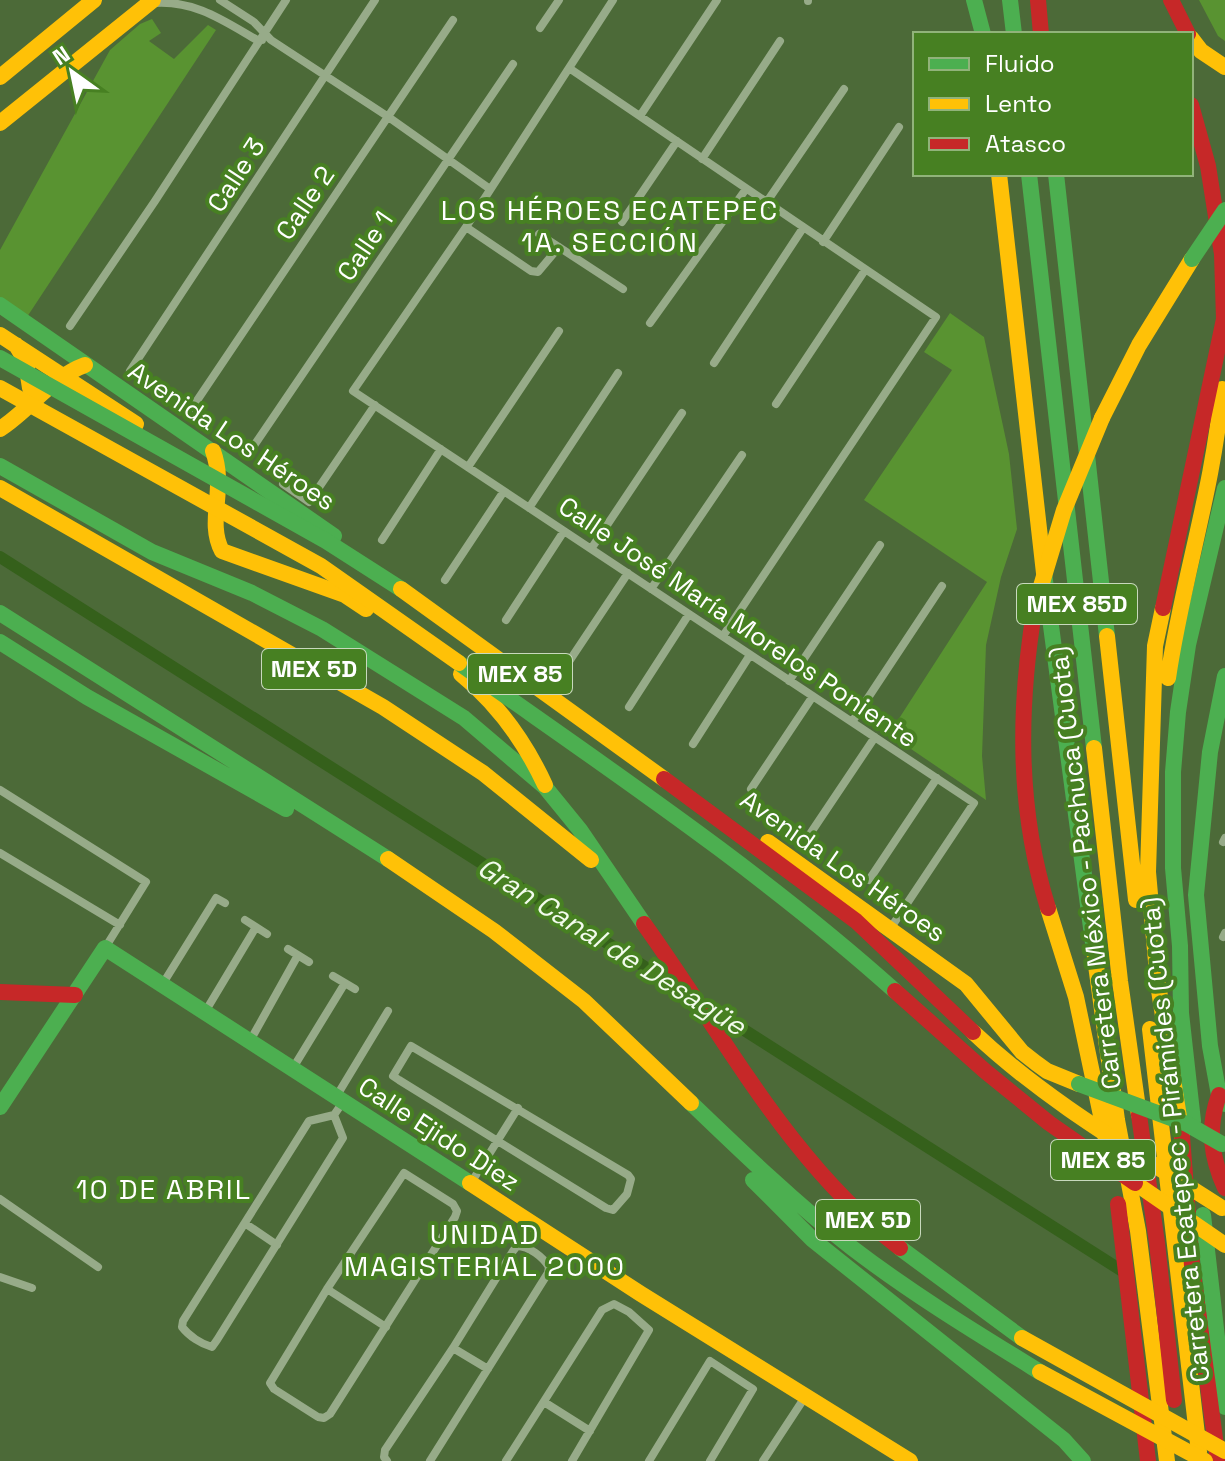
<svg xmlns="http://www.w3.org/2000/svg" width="1225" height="1461" font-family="'Space Grotesk',sans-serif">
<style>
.green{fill:#599331}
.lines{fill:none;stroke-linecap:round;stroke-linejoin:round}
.canal{stroke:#35601b;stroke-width:12}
.street{stroke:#97ab89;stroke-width:8}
.fast{stroke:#4caf50;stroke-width:16}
.slow{stroke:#ffc107;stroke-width:16}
.jam{stroke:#c62828;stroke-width:16}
.fast-bridge{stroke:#4caf50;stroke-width:16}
.slow-bridge{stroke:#ffc107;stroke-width:16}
.jam-bridge{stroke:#c62828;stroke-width:16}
.labels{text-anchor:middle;stroke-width:8;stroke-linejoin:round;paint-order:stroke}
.shield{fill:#478022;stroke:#c8d9bd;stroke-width:2}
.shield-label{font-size:24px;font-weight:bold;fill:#fff}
.street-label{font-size:26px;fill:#fff;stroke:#478022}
.neighbourhood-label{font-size:28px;letter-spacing:2px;fill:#fff;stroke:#478022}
.water-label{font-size:28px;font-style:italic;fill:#f2fbec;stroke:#478022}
</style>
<rect width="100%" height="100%" fill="#4c6a38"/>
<path class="green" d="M 1199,0 L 1225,0 L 1225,41 L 1218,36 Z
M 152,19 L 161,33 L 149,41 L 174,59 L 208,25 L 216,30 L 27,317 L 0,297 L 0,250 L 110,50 L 140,24 Z
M 950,313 L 984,337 L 1009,454 L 1017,529 L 1001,577 L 986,645 L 982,756 L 986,800 L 889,734 L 987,582 L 864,500 L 952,370 L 924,352 Z"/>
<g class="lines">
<path class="canal" d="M 0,557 L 689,995
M 708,1007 L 1127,1274"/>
<path class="street" d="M 220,0 L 254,22 L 271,40 L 387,116 L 490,189
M 613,0 L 466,227 L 353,391 L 974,803 L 890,929
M 808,1 L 808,0
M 154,3 C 195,0 224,21 257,40 L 262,40
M 540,28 L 559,0
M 569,68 L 936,317 L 723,636
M 640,116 L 717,0
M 702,159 L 780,41
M 766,203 L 844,89
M 622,222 L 677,141
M 466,227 L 531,271 L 538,272 L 559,247
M 539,234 L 623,289
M 823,242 L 899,127
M 650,323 L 746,189
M 70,326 L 155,201 L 286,0
M 714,363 L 803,228
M 130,371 L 375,0
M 776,404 L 865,270
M 192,408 L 453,20
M 251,450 L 513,64
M 468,467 L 559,331
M 283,484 L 309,502 L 375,405
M 529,508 L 618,373
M 382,540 L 441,449
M 591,549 L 682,413
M 445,580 L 504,491
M 651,589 L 742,455
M 506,620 L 564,531
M 564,669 L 628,573
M 789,681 L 880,545
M 629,707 L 689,614
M 852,722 L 942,586
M 693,744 L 750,655
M 751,789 L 813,696
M 0,790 L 146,882 L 105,948
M 810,834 L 875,737
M 1223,842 L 1225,838
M 0,853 L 120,925
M 869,880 L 937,778
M 245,920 L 267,934
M 1223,937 L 1225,933
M 288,949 L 309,962
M 333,976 L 355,989
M 162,985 L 216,898 L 225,903
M 205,1012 L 256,927
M 250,1041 L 298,955
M 411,1046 L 628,1175 L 631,1179 L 627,1194 L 613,1210 L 606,1208 L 399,1080 L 393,1076 Z
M 293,1068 L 345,983
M 336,1097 L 388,1011
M 334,1115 L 343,1138 L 217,1340 L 212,1347 C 201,1344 189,1336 182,1327 L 183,1321 L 309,1121 L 334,1115 L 343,1102
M 404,1173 L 453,1204 L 457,1211 L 455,1217 L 330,1414 L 324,1418 L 318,1417 L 274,1389 L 270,1383 L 327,1289 Z
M 471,1183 L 518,1108
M 0,1199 L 98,1267
M 246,1224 L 277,1245
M 0,1277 L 32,1288
M 327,1289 L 386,1327
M 453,1348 L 488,1369
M 544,1402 L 590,1431
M 387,1461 L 384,1457 L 385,1450 L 453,1348 L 513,1251 L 517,1246 C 529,1246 543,1257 549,1267 L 548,1273 L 430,1461
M 506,1461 L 602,1310 L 614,1304 L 629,1312 L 649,1330 L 572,1461
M 649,1461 L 710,1361 L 753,1389 L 710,1461
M 763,1461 L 805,1397"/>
<path class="fast" d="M 974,0 L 983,34
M 1010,0 L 1014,34
M 1029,174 L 1094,748
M 1056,174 L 1107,636
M 0,305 L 334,536
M 0,466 L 152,552 L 252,593 L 322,629 L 464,718 L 545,787 L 580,830 L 644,924
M 1044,573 L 1095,958
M 0,613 L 388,859
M 0,642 L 87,697 L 286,809
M 1225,676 L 1210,752 L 1196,895 L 1210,1046 L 1219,1095 L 1225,1104
M 691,1103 C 743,1153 795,1203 851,1247 C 911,1293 975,1332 1040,1372
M 0,1107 L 105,948 L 470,1183
M 1193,1121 L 1181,1013 L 1180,946 L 1173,868 L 1173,772 L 1178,712 L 1188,645 L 1225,488
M 753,1180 L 813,1240 L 1064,1440 L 1083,1461
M 1203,1215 L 1225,1407
M 900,1248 L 1022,1338"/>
<path class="slow" d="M 1191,38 L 1201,51 L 1225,67
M 0,77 L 94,0
M 0,123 L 153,0
M 999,174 L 1044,573
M 0,335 L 136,424
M 16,345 L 26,362 L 30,388
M 1102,418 L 1139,345 L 1192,259
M 0,429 C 31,409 50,378 85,365
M 213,451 C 227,489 206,521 222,551 L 345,595 L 366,609
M 0,488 L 383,707 L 483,773 L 591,860
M 1163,608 L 1155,646 L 1148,872 L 1158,984 L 1182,1136
M 1107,636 L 1136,900
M 461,674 C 498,704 525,742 545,785
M 1168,678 C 1182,581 1214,487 1222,389
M 1094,748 L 1120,981 L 1139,1115
M 768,842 L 966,984 L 1022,1052 L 1036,1063 L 1047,1071 L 1079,1084
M 388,859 L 494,931 L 584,1001 L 691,1103
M 1048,908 L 1076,997 L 1106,1139
M 1095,958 L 1117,1120 L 1138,1231 L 1167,1461
M 1150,1029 L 1199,1452
M 470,1183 L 641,1294 L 910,1461"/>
<path class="jam" d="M 1038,0 L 1041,34
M 1171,0 L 1188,34
M 1035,606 C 1018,708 1017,809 1048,908
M 1163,608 L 1224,319 L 1222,254 L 1208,166 L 1191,105
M 644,924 C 724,1035 789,1163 900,1248
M 0,992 L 75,995
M 1219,1095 C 1207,1128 1211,1157 1225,1188
M 1139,1115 L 1157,1243 L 1174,1400
M 1182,1136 L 1192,1266 L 1218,1461
M 1118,1204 L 1148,1461"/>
<path class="fast-bridge" d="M 1192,259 L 1225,210
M 0,358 L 326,541 L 401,589
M 459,663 C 607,768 760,870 895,991
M 1079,1084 L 1187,1124 L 1222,1144"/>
<path class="slow-bridge" d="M 0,388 L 321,566 L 459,663
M 401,589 L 664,779
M 1035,606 L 1064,510 L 1102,418
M 973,1032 C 1047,1102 1137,1153 1222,1208
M 1135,1183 L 1225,1245
M 1022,1338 L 1225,1451
M 1040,1372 L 1205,1461"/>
<path class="jam-bridge" d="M 664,779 L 856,921 L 973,1032
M 895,991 L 985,1071 L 1049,1123 L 1135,1183"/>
</g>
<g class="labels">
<g class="shield">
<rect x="1017" y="584" width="120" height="40" rx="6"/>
<rect x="262" y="649" width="104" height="40" rx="6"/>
<rect x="468" y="654" width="104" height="40" rx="6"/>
<rect x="1051" y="1140" width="104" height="40" rx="6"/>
<rect x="816" y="1200" width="104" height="40" rx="6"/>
</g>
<g class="shield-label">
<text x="1077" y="612">MEX 85D</text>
<text x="314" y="677">MEX 5D</text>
<text x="520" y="682">MEX 85</text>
<text x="1103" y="1168">MEX 85</text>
<text x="868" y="1228">MEX 5D</text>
</g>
<g class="street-label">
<text transform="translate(236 175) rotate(-57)" y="9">Calle 3</text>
<text transform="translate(305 203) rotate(-56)" y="9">Calle 2</text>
<text transform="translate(365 246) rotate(-56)" y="9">Calle 1</text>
<text transform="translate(232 436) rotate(34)" y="9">Avenida Los Héroes</text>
<text transform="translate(738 622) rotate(34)" y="9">Calle José María Morelos Poniente</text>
<text transform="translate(843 866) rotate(35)" y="9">Avenida Los Héroes</text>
<text transform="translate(1085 868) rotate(-97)" y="9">Carretera México - Pachuca (Cuota)</text>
<text transform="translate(439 1134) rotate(33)" y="9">Calle Ejido Diez</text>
<text transform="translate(1175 1140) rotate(-96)" y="9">Carretera Ecatepec - Pirámides (Cuota)</text>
</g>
<g class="neighbourhood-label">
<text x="610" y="220">LOS HÉROES ECATEPEC<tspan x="610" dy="32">1A. SECCIÓN</tspan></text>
<text x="164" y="1199">10 DE ABRIL</text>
<text x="485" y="1244">UNIDAD<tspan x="485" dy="32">MAGISTERIAL 2000</tspan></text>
</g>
<g class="water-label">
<text transform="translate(612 946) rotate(32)" y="10">Gran Canal de Desagüe</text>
</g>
</g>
<rect x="913" y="32" width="280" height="144" fill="#478022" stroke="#91b37a" stroke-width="2"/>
<rect x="929" y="58" width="40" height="12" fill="#4caf50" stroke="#91b37a" stroke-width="2"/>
<text x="985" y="72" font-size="24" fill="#ffffff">Fluido</text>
<rect x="929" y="98" width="40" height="12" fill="#ffc107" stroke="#91b37a" stroke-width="2"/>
<text x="985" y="112" font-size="24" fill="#ffffff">Lento</text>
<rect x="929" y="138" width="40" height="12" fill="#c62828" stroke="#91b37a" stroke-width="2"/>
<text x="985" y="152" font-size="24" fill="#ffffff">Atasco</text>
<g transform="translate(72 72) rotate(327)" stroke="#478022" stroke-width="6" paint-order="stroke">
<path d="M0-6L14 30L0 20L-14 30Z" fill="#ffffff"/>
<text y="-12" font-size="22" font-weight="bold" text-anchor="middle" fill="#ffffff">N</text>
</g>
</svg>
